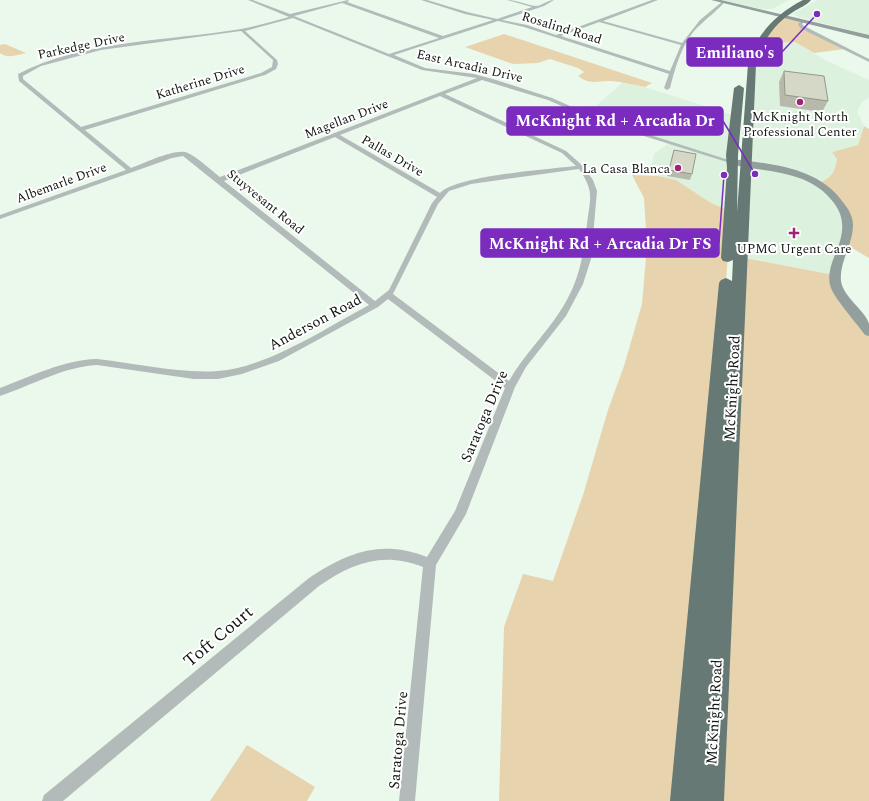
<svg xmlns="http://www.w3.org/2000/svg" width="869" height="801" font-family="Spectral,serif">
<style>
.built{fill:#dcf1de}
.green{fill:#e7d3ad}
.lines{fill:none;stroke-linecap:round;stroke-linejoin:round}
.street{fill:#b2bbb9;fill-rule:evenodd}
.secondary{fill:#929f9c;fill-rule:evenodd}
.highway{fill:#677975;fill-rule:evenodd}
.wall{fill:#b7baab}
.building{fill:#d5d8c7;stroke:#95978b}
.poi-dot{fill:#a02377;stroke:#fff;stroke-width:1.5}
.labels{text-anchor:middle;stroke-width:4;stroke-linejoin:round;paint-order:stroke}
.far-street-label{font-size:13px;fill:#101511;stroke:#fff}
.far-poi-label{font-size:13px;fill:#101511;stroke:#fff}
.street-label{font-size:15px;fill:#101511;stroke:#fff}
.near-street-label{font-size:18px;fill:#101511;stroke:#fff}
.leader{fill:none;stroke:#7b2cbf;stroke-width:1.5}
.callout-dot{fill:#7b2cbf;stroke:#fff;stroke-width:1.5}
.callout{fill:#7b2cbf;stroke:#7b2cbf;stroke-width:1.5}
.callout-label{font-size:16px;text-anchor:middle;font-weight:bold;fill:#fff}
</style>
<rect width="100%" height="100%" fill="#eaf9ec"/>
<path class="built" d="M 722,0 L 789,0 L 772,9 L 761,9 Z
M 817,0 L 869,0 L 869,35 L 799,17 L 793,14 Z
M 760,41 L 772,43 L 795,42 L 825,60 L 869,80 L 869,98 L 863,101 L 857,111 L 864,126 L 858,145 L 832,152 L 837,159 L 835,171 L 830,177 L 818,183 L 835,196 L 846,214 L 848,226 L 834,275 L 739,257 L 745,167 L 779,172 L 814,181 L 792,173 L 746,164 L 752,64 Z
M 622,83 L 645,87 L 736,116 L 730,211 L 711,203 L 676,180 L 658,176 L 651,167 L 654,154 L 669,143 L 595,119 L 567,107 L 596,106 Z"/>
<path class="green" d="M 782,16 L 803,21 L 800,24 L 845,49 L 814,53 L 795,42 L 772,43 L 760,41 Z
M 504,34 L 652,83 L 645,87 C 634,85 623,82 611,81 C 597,80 592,86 578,76 L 584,72 L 578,68 L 550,59 L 538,63 L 513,64 L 465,47 Z
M 5,44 L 26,53 C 17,55 8,59 0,53 L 0,45 Z
M 864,126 L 869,129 L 869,258 L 845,244 L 846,214 L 817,183 C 831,179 835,173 837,159 L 832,152 L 858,145 Z
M 632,175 L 658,176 L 676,180 L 711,203 L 730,211 L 728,255 L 685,801 L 499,801 L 504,627 L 523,574 L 553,581 L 583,495 L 608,410 L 624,366 L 642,304 L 647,246 L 644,198 Z
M 739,257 L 834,275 L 869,332 L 869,801 L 709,801 Z
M 247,745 L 315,787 L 307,801 L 210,801 Z"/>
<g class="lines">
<path class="street" d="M 248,0 L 253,0 L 290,14 L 348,0 L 349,1 L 347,2 L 443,36 L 493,20 L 465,14 L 421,0 L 427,0 L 467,12 L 497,19 L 532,7 L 507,0 C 517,0 526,5 536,6 C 542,6 547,0 554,0 L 544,6 L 502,20 L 527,25 L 556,35 L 652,0 L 658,0 L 603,21 L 682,43 L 700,20 L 723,1 L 725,1 C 723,6 701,23 694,31 C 681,47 675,68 670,88 L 667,90 L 664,88 L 669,74 L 524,27 L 498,21 L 394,55 L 425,68 L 474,74 L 496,80 L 552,98 L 597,118 L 735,162 L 730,163 L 593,120 L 548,100 L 482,80 L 445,94 L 566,151 L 583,166 L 593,180 L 597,191 L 591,259 L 583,284 L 566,316 L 526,367 L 515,387 L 466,514 L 436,565 L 415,801 L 399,801 L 423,567 C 383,551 352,563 319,586 L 63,801 L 42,801 L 44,795 L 309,578 C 348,552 382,539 427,557 L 455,511 L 505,388 L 388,299 L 378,307 L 279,361 L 242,374 L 218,379 L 194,379 L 97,365 C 62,367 33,385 0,396 L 0,388 C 32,376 63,360 97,359 C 134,363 181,374 218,371 C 266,368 326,328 369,305 L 183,156 L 172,158 L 0,219 L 0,215 L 126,170 L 19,81 L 18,74 C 84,40 169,41 241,29 C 257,26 273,21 289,17 ZM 342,3 L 439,38 L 389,54 L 294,16 ZM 293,18 L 422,70 L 477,78 L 220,177 C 212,171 194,154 185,152 C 171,150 145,163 131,168 L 85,130 L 265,75 L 276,69 L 278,64 L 277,60 L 245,31 ZM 599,22 L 681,45 L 670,71 L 561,36 ZM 241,31 L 273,60 L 272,67 L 261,73 L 81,127 L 23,79 L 23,76 L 41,66 L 101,50 ZM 440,96 L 562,153 L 576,166 C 549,169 456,176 440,193 L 340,135 ZM 335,137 L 437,197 L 432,203 L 389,290 L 375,301 L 224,181 ZM 579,169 C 595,192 590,198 587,224 C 583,258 579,283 559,313 C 544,336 523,356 509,381 L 393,294 L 438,204 L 449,191 L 471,184 Z
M 802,20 L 805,21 L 802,24 L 804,26 L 869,59 L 869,62 L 800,28 L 798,24 Z"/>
<path class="secondary" d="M 711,0 L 721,0 L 869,35 L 869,39 Z
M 732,159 C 771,164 817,167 842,201 C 848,208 853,216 853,225 C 853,245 839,262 841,281 C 843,297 866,311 869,324 C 869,328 869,333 869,336 L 865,335 C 857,324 835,299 831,288 C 825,272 836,255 840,241 C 844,227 843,215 834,203 C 809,169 766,173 729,164 L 729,160 Z"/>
<path class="highway" d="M 803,0 L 811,0 C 807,5 799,8 793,12 C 774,24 762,42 756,64 L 724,801 L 670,801 L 719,283 L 721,280 L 726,278 L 732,281 L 733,260 L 728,262 L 723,261 L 721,258 L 727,168 L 726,155 L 734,88 L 739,85 L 744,88 L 738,155 L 737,212 L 748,64 C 756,34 776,14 803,0 Z"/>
</g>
<path class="wall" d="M 784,71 L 828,101 L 822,112 L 780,106 L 779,82 Z
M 674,150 L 692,174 L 690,180 L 667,176 Z"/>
<path class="building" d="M 784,71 L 824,76 L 828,101 L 785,95 Z
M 674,150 L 696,154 L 692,174 L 669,170 Z"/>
<g class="poi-dot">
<circle cx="800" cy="102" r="4"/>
<circle cx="678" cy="168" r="4"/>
<path d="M792 227h4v4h4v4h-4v4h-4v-4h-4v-4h4z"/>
</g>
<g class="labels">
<g class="far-street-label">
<text transform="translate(562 27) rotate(17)" y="5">Rosalind Road</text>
<text transform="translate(81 45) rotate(-12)" y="5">Parkedge Drive</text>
<text transform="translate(470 65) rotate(13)" y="5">East Arcadia Drive</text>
<text transform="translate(200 81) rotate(-17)" y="5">Katherine Drive</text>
<text transform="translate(346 118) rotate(-21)" y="5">Magellan Drive</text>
<text transform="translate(393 155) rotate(30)" y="5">Pallas Drive</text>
<text transform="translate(61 182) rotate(-20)" y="5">Albemarle Drive</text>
<text transform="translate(266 201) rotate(39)" y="5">Stuyvesant Road</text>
</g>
<g class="far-poi-label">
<text x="800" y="121">McKnight North<tspan x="800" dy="15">Professional Center</tspan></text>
<text x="670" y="173" text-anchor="end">La Casa Blanca</text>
<text x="794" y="253">UPMC Urgent Care</text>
</g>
<g class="street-label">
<text transform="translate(315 322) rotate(-28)" y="5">Anderson Road</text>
<text transform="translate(732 388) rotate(-87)" y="5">McKnight Road</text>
<text transform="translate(484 416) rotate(-67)" y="5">Saratoga Drive</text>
<text transform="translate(714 712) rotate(-87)" y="5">McKnight Road</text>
<text transform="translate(398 740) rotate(-85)" y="5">Saratoga Drive</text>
</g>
<g class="near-street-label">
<text transform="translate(218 636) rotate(-40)" y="6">Toft Court</text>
</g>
</g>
<path class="leader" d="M817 14L782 52M755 174L723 121M724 175L719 243"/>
<g class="callout-dot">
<circle cx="817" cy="14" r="4"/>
<circle cx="755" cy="174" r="4"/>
<circle cx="724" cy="175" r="4"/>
</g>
<g class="callout">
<rect x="687" y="38" width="95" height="28" rx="4"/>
<rect x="507" y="107" width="216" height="28" rx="4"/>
<rect x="481" y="229" width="238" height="28" rx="4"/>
</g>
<g class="callout-label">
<text x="735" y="58">Emiliano's</text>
<text x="615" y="126">McKnight Rd + Arcadia Dr</text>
<text x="600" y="249">McKnight Rd + Arcadia Dr FS</text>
</g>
</svg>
